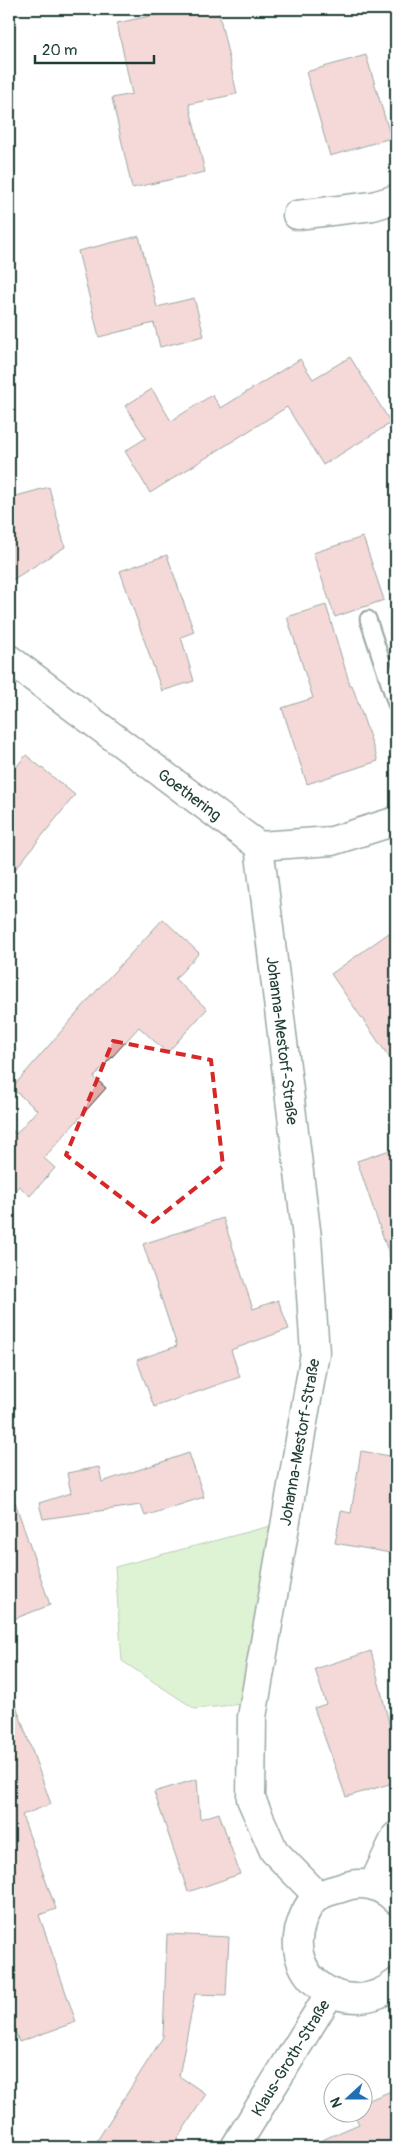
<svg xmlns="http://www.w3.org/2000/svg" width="405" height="2156" font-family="Pangolin,sans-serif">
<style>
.green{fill:#b7e3a0;stroke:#6b906a}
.building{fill:#e6aba8;stroke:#1f3d34}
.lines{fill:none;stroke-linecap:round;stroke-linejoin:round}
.lane-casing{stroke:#1f3d34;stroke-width:19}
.street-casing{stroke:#1f3d34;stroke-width:31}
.lane{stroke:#fff;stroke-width:15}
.street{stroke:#fff;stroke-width:28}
.marked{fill:none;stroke:#d62828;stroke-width:4;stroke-dasharray:10 6;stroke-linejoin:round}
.labels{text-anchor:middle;stroke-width:4.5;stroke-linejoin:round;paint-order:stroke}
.street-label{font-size:16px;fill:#1f3d34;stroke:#fff}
</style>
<rect width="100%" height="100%" fill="#fff"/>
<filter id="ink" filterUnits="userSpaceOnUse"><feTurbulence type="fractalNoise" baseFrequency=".02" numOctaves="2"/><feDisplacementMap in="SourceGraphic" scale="10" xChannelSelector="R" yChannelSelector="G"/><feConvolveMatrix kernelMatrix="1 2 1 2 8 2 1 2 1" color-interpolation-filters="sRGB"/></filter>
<g filter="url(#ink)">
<path class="green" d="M 270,1526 L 242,1704 L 195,1709 L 122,1661 L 115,1567 Z"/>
<path class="building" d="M 183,9 L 218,9 L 237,94 L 189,104 L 205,172 L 132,188 L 112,98 L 132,94 L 117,23 Z
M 366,55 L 391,138 L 330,156 L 306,72 Z
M 139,236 L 157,307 L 194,298 L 204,336 L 160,347 L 154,323 L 99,337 L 78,251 Z
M 350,357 L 391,423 L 323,465 L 287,407 L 150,493 L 125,451 L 146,438 L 125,406 L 152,389 L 171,421 L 212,395 L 221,408 L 300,359 L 313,379 Z
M 49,487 L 65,547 L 9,582 L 9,498 Z
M 363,537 L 384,600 L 335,617 L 313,553 Z
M 167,555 L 194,632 L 181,637 L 194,681 L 162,691 L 120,571 Z
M 326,605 L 350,685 L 352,685 L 378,761 L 307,784 L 282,708 L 313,698 L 287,617 Z
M 26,755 L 75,795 L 9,877 L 9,776 Z
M 163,919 L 199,953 L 175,979 L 207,1009 L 167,1053 L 139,1027 L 94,1077 L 106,1088 L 44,1158 L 55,1168 L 30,1196 L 19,1186 L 9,1198 L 9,1127 L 16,1134 L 37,1110 L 12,1088 L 98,989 Z
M 396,928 L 396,1067 L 331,974 Z
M 396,1148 L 396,1259 L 391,1260 L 357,1161 Z
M 223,1218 L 253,1309 L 278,1300 L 289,1329 L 231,1350 L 240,1377 L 154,1407 L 137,1360 L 177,1346 L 143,1244 Z
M 361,1451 L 396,1457 L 396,1554 L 335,1543 L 341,1511 L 351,1513 Z
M 189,1453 L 204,1497 L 145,1516 L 141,1505 L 43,1519 L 39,1503 L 71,1493 L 67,1473 L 99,1467 L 102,1482 Z
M 14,1499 L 50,1605 L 9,1621 L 9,1500 Z
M 371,1651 L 396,1751 L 396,1782 L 346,1797 L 314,1708 L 326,1704 L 315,1669 Z
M 13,1697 L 51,1804 L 22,1815 L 56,1909 L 39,1915 L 76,2022 L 19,2042 L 9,2013 L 9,1698 Z
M 197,1779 L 200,1819 L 219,1813 L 240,1874 L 188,1892 L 154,1792 Z
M 167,1934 L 229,1937 L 226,1995 L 195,1994 L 179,2076 L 206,2094 L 172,2147 L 93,2147 L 163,2037 Z
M 396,2089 L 396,2147 L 306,2147 L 359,2124 L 354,2114 L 362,2114 L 362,2103 Z"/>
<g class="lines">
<defs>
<path id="lane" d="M 368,619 L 396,704"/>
<g id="street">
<path d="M 297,215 L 373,206 L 396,199"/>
<path id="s1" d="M 9,659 L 259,846 L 332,841 L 396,821"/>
<path id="s2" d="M 259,846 L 307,1238 L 315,1353 L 252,1717 L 251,1799 L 274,1851 L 318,1896"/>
<path d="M 373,1885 L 396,1836"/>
<path d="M 396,1900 C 380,1884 361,1880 341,1888 C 334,1890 325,1892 319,1896 C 311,1901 305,1912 302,1921 C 280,1979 350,2022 396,1983"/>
<path id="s3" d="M 235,2147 L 330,1993"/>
</g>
</defs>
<use href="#lane" class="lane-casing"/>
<use href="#street" class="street-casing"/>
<use href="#lane" class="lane"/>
<use href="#street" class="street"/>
</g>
</g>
<path d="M0 0H405V2156H0ZM 113,1041 L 211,1060 L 223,1166 L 153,1222 L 66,1155 Z" fill="#fff" fill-opacity=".55" fill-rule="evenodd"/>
<path class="marked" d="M 113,1041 L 211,1060 L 223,1166 L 153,1222 L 66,1155 Z"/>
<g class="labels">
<g class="street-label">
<text dy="6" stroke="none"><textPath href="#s1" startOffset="226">Goethering</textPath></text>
<text dy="6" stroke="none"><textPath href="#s2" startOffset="196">Johanna-Mestorf-Straße</textPath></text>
<text transform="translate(299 1442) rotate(-80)" y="6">Johanna-Mestorf-Straße</text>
<text dy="6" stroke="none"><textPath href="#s3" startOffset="105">Klaus-Groth-Straße</textPath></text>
</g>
</g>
<rect width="405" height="2156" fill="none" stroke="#fff" stroke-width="30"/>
<rect x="15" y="15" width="375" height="2126" fill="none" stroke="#1f3d34" stroke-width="2" filter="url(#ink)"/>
<g transform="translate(348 2098) rotate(249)"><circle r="24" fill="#ffffff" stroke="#a5b1ae"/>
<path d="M0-4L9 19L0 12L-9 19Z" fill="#1f6fb2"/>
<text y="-8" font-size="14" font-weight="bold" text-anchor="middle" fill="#1f3d34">N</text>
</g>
<path d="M35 55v8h119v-8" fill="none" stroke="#1f3d34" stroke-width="2.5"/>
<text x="42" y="55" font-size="15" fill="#1f3d34" stroke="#ffffff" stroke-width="4" paint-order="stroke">20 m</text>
</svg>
